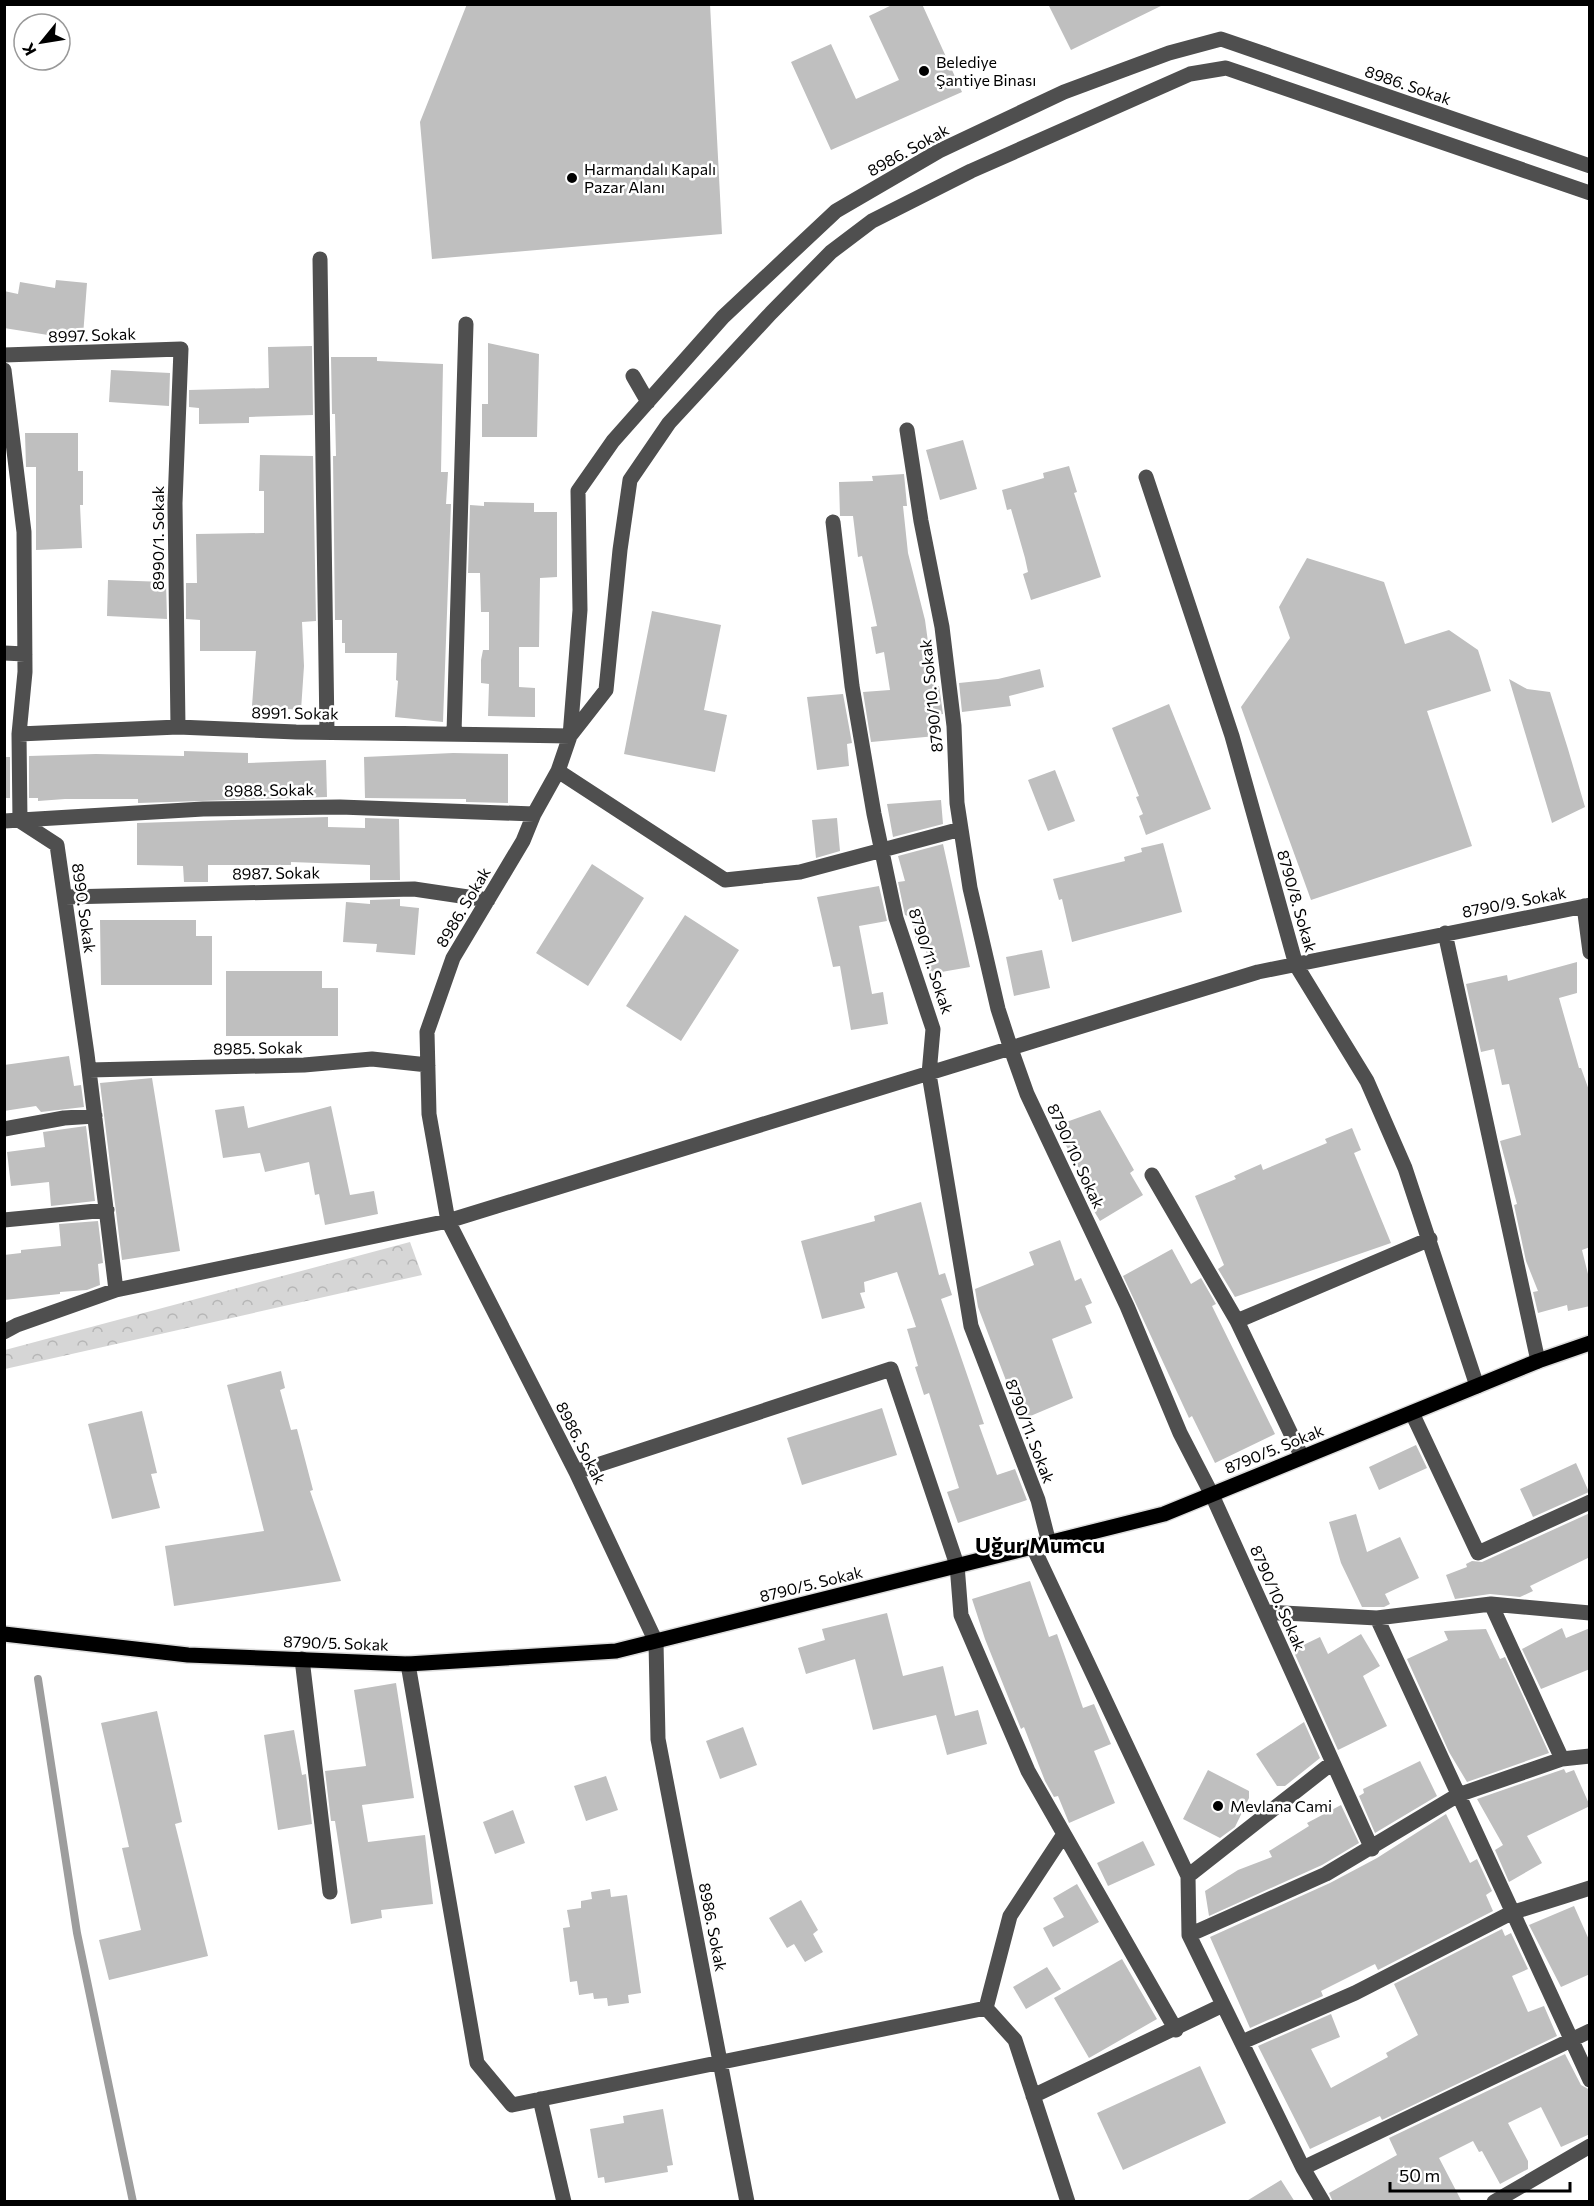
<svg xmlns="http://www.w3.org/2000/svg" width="1594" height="2206" font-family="Commissioner,sans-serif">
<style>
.park{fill:url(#park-crowns)}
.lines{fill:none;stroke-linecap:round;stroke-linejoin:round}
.stream{stroke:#9d9d9d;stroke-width:8}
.building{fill:#bfbfbf}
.major-casing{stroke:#dbdbdb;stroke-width:18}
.minor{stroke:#4f4f4f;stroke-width:15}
.major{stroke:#000;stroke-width:15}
.poi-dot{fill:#000;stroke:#fff;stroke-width:2}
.labels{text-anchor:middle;stroke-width:5;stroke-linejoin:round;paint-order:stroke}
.poi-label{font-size:16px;fill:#000;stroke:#fff;text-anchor:start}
.street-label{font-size:16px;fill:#000;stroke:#fff}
.district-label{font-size:22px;font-weight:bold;fill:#000;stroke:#fff}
</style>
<defs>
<pattern id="park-crowns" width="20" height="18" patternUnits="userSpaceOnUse" patternTransform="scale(1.5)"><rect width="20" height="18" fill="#d6d6d6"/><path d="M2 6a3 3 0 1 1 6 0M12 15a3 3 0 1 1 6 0" fill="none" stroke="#b6b6b6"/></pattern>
</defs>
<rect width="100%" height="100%" fill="#fff"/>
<path class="park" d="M 410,1242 L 422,1275 L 5,1369 L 5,1350 Z"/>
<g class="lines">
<path class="stream" d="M 38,1679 L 77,1933 L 133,2202"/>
</g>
<path class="building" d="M 467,4 L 710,4 L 722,234 L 432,259 L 420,122 Z
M 894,4 L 922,4 L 962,92 L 831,150 L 791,62 L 831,44 L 856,99 L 899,80 L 869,16 Z
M 1048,4 L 1165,4 L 1071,50 Z
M 56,280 L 87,283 L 83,336 L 48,335 L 4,328 L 4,291 L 18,294 L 20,282 L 55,288 Z
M 488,343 L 539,354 L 537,437 L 482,437 L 482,404 L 488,404 Z
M 312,346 L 313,415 L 249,417 L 249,423 L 199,424 L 199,408 L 189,407 L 189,390 L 269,388 L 268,347 Z
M 331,357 L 377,357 L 377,361 L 443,364 L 441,472 L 448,472 L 446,504 L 451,504 L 443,722 L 395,717 L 398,681 L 396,680 L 397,653 L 345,653 L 345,643 L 342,643 L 342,620 L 335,620 L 333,456 L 336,456 L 335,414 L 332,414 Z
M 111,370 L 170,373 L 169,406 L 109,402 Z
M 25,433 L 78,433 L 78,471 L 83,471 L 83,505 L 80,505 L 82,548 L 36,550 L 36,467 L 26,467 Z
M 963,440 L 977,489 L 940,500 L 926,450 Z
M 260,455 L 313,456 L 316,621 L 302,622 L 304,666 L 301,710 L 252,706 L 256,651 L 200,651 L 200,620 L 186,619 L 186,583 L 197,583 L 196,534 L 264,533 L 264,491 L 259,491 Z
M 1069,466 L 1077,492 L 1074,493 L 1101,577 L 1031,600 L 1023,574 L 1028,572 L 1025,558 L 1011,509 L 1007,510 L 1002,490 L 1044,478 L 1043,473 Z
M 904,474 L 907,506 L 903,506 L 908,553 L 925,620 L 934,686 L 939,686 L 943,714 L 934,715 L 936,736 L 871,742 L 863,692 L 890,690 L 884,652 L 876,654 L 871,627 L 877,626 L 862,556 L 858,557 L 853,516 L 840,516 L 839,482 L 873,481 L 872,476 Z
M 484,502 L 534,503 L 534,512 L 557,512 L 557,577 L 540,578 L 539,647 L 519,647 L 519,687 L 535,688 L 535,717 L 488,716 L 489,684 L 481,683 L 481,660 L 483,650 L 489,650 L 489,612 L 481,612 L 480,573 L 468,573 L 470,505 L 484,506 Z
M 1307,558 L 1384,582 L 1405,644 L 1449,630 L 1478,650 L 1491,691 L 1427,711 L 1472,846 L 1311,900 L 1241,707 L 1290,638 L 1279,607 Z
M 108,580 L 166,582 L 167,619 L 107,616 Z
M 652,611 L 721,625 L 704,710 L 727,715 L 715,772 L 624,754 Z
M 1040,669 L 1044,687 L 1009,696 L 1011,706 L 962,712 L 959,683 L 998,679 Z
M 1509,679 L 1527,689 L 1550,692 L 1568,749 L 1585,807 L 1552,823 Z
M 843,694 L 852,743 L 847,744 L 849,766 L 817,770 L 807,697 Z
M 1169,704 L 1211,809 L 1146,835 L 1139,816 L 1143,814 L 1136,797 L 1139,796 L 1112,728 Z
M 184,751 L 248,753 L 248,763 L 326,760 L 327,797 L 138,803 L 138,799 L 65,799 L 38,801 L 38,798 L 29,798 L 29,756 L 96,754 L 184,756 Z
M 453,753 L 508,754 L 508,803 L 466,802 L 466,799 L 365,798 L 364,757 Z
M 4,757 L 10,757 L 10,798 L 4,798 Z
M 1055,770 L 1075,821 L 1048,831 L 1028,780 Z
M 941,800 L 943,824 L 893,837 L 887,804 Z
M 328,817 L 328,827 L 365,828 L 365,818 L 399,819 L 400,880 L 370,880 L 370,865 L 291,862 L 291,865 L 208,865 L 208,882 L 184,882 L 183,866 L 137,865 L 137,823 Z
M 837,818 L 840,851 L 816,858 L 812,820 Z
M 1163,843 L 1182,912 L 1072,942 L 1062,899 L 1059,900 L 1053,879 L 1125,861 L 1124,857 L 1142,852 L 1141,848 Z
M 943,844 L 970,967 L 930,974 L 925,944 L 917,945 L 913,923 L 910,917 L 905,915 L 898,882 L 905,881 L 898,856 Z
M 592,864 L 644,898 L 588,986 L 536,953 Z
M 879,886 L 887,921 L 859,926 L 872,994 L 883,992 L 888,1024 L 851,1030 L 840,966 L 833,967 L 817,897 Z
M 400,899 L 400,906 L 419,908 L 415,955 L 376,952 L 377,944 L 343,942 L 346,902 L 370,904 L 370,900 Z
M 685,915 L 739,950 L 681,1041 L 626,1006 Z
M 100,920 L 196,920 L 196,936 L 212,936 L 212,985 L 101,985 Z
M 1042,950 L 1050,988 L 1014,996 L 1006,957 Z
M 1577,962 L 1577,993 L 1559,998 L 1579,1068 L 1581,1068 L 1590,1093 L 1590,1247 L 1582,1250 L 1590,1282 L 1590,1306 L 1568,1311 L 1567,1305 L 1538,1313 L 1533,1292 L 1538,1291 L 1526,1261 L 1514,1205 L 1517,1204 L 1500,1141 L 1521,1135 L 1509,1084 L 1502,1085 L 1494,1049 L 1481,1052 L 1466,984 L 1507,975 L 1508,981 Z
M 226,971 L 322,971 L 322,988 L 338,988 L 338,1036 L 226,1036 Z
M 69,1056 L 74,1086 L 81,1085 L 84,1107 L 41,1112 L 36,1106 L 4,1111 L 4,1065 Z
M 152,1078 L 180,1251 L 122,1260 L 100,1083 Z
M 244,1106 L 248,1128 L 331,1106 L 350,1195 L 374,1191 L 378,1214 L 325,1225 L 319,1194 L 315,1195 L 309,1162 L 265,1172 L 260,1153 L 223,1158 L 215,1110 Z
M 1100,1110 L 1134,1170 L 1130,1173 L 1143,1195 L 1100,1221 L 1088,1201 L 1095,1197 L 1055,1126 Z
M 86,1126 L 95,1201 L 51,1206 L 49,1182 L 11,1186 L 7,1152 L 45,1147 L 43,1132 Z
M 1352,1128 L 1361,1150 L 1354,1153 L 1391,1243 L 1235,1297 L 1218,1269 L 1224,1265 L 1195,1196 L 1236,1179 L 1234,1176 L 1261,1164 L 1263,1170 L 1327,1143 L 1325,1139 Z
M 921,1202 L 939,1275 L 945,1273 L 952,1295 L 941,1299 L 984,1424 L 979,1425 L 997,1475 L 1015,1469 L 1027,1500 L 958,1523 L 947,1492 L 959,1488 L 929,1393 L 924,1395 L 915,1367 L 918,1366 L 907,1329 L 916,1327 L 897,1272 L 864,1282 L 865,1292 L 860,1293 L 865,1308 L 822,1319 L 801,1241 L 875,1221 L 874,1216 Z
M 98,1221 L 103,1263 L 98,1264 L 100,1285 L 87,1290 L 60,1292 L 60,1294 L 4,1300 L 4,1255 L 21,1253 L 21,1250 L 61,1246 L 59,1224 Z
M 1060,1240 L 1075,1281 L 1081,1278 L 1092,1303 L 1085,1306 L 1092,1323 L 1052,1339 L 1073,1398 L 1021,1420 L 978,1307 L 975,1289 L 1034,1265 L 1029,1252 Z
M 1172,1249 L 1191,1284 L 1201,1278 L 1216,1304 L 1212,1306 L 1275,1434 L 1215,1463 L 1192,1416 L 1189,1418 L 1123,1276 Z
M 281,1371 L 285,1388 L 280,1390 L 291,1430 L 297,1429 L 313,1490 L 310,1491 L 341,1581 L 174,1606 L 165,1546 L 264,1531 L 227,1385 Z
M 882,1408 L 897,1455 L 802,1485 L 787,1438 Z
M 142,1411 L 157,1473 L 151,1474 L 160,1508 L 112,1519 L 88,1424 Z
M 1416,1445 L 1427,1468 L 1379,1490 L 1369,1467 Z
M 1576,1463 L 1589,1492 L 1533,1517 L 1520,1489 Z
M 1590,1513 L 1590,1557 L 1530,1586 L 1533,1591 L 1520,1597 L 1490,1594 L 1455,1599 L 1446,1575 L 1467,1567 L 1466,1564 L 1472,1561 L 1482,1562 Z
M 1356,1514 L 1367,1552 L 1400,1537 L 1419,1578 L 1385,1594 L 1390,1604 L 1384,1607 L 1362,1607 L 1341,1563 L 1329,1522 Z
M 1030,1581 L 1049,1637 L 1057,1634 L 1083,1708 L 1094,1704 L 1111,1744 L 1094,1751 L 1115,1803 L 1069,1823 L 1058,1796 L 1054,1797 L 1045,1781 L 1024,1727 L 1021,1729 L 985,1639 L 972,1599 Z
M 887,1613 L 903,1676 L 943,1666 L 955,1716 L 978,1710 L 987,1744 L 947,1755 L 936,1715 L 873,1730 L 855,1659 L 806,1674 L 798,1648 L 825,1640 L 822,1629 Z
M 1562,1628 L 1566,1638 L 1590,1628 L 1590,1669 L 1541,1689 L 1522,1649 Z
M 1486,1629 L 1500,1659 L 1505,1657 L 1549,1753 L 1467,1782 L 1449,1752 L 1407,1659 L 1448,1640 L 1444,1631 Z
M 1361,1634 L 1380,1666 L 1363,1676 L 1387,1726 L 1338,1750 L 1293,1650 L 1320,1637 L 1328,1654 Z
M 396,1683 L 414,1798 L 362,1805 L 368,1842 L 425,1835 L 433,1904 L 381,1910 L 382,1918 L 351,1924 L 335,1821 L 331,1821 L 325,1771 L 366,1766 L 354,1690 Z
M 157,1711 L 182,1822 L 175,1824 L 208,1956 L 109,1980 L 99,1940 L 141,1930 L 122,1848 L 129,1847 L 101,1723 Z
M 1304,1722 L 1320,1758 L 1285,1786 L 1277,1786 L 1256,1754 Z
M 743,1727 L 757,1765 L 720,1779 L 706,1741 Z
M 294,1730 L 302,1775 L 306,1774 L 312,1824 L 278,1830 L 264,1735 Z
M 1420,1761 L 1437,1796 L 1375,1833 L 1359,1796 L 1364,1793 L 1363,1789 Z
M 1564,1769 L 1566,1773 L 1574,1770 L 1590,1806 L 1527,1836 L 1542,1863 L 1509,1882 L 1495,1850 L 1503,1845 L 1477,1799 Z
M 1208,1770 L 1249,1791 L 1249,1798 L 1235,1827 L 1220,1838 L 1183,1819 Z
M 606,1776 L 618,1810 L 586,1821 L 574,1786 Z
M 1341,1805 L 1359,1843 L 1322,1865 L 1209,1916 L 1205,1891 L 1238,1870 L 1272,1857 L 1269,1851 L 1309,1826 L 1307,1823 Z
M 513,1810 L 525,1843 L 495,1854 L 483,1822 Z
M 1446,1814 L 1470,1863 L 1477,1859 L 1492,1891 L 1486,1895 L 1493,1911 L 1378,1970 L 1375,1964 L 1321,1991 L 1323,1996 L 1250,2028 L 1210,1937 L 1330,1883 L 1377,1858 Z
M 1143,1841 L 1155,1865 L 1108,1886 L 1097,1863 Z
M 1077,1884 L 1099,1922 L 1053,1947 L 1043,1928 L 1064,1917 L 1053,1898 Z
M 610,1889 L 611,1897 L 627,1895 L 641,1993 L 628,1995 L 629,2003 L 608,2006 L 607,1998 L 594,1999 L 593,1993 L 579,1995 L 577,1981 L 570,1982 L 563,1928 L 570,1927 L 567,1910 L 581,1908 L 581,1901 L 592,1899 L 591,1892 Z
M 801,1900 L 818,1930 L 813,1934 L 823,1952 L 805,1962 L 794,1944 L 787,1948 L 769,1918 Z
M 1574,1906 L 1590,1942 L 1590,1974 L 1561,1987 L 1529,1925 Z
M 1502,1929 L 1505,1936 L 1511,1933 L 1528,1969 L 1512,1976 L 1528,2012 L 1544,2006 L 1557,2036 L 1382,2120 L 1380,2116 L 1310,2149 L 1258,2046 L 1331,2014 L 1340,2037 L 1311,2049 L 1331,2088 L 1388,2057 L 1386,2053 L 1418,2035 L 1394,1984 Z
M 1122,1959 L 1157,2019 L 1089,2058 L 1054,1998 Z
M 1047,1967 L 1061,1989 L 1026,2009 L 1013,1987 Z
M 1565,2054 L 1581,2085 L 1590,2090 L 1590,2134 L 1561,2147 L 1541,2107 L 1508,2123 L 1528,2161 L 1528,2169 L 1500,2184 L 1482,2151 L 1479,2152 L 1473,2141 L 1439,2158 L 1462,2202 L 1333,2202 L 1329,2193 L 1397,2155 L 1389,2138 Z
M 1200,2066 L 1226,2123 L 1123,2170 L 1097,2113 Z
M 663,2109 L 673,2165 L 667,2166 L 668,2172 L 605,2183 L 604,2177 L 598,2178 L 590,2129 L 624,2123 L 623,2116 Z
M 1281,2180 L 1295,2202 L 1245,2202 Z"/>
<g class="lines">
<defs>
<path id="major" d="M 4,1634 L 188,1655 L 408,1664 L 616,1651 L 1164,1514 L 1538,1361 L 1590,1343"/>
</defs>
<use href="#major" class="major-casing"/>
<path class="minor" d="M 320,259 L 327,732
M 4,355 L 181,349 L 175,503 L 178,727
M 4,370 L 24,532 L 25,672 L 19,734 L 20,821 L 57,845 L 87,1054 L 116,1290
M 633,376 L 648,402
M 907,430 L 921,521 L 942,627 L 954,726 L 957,803 L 970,888 L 998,1009 L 1011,1049 L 1027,1094 L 1127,1306 L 1180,1433 L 1212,1495 L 1372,1849
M 1146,477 L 1232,736 L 1296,965 L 1367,1081 L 1405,1168 L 1477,1386
M 833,522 L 852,686 L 874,814 L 896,918 L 933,1029 L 929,1074 L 971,1326 L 1038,1500 L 1049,1543
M 4,653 L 25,654
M 454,733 L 466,324
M 19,734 L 178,727 L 296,732 L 570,736
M 570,736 L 606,690 L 620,550 L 630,480 L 669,423 L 771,313 L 831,252 L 872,221 L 971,171 L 1190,74 L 1226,68 L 1590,193
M 558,771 L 725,880 L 800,872 L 961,829
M 4,821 L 203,809 L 340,807 L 534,814
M 65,897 L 414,889 L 488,900
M 1584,906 L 1590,952
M 1445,933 L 1538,1361
M 89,1070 L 304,1065 L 372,1059 L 428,1065
M 4,1129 L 64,1118 L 95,1116
M 1152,1175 L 1237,1321 L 1302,1457
M 4,1220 L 107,1210
M 1237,1321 L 1430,1239
M 4,1332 L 17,1325 L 116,1290 L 448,1221 L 1258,972 L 1590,905
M 1412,1413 L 1478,1553 L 1590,1502
M 576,1472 L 891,1369 L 957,1565 L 961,1615 L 1028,1771 L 1176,2030
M 1033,1547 L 1188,1876
M 1491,1604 L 1562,1759
M 1265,1612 L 1377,1618 L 1491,1604 L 1590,1613
M 1377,1618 L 1590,2080
M 302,1659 L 330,1892
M 408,1664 L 477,2063 L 512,2105 L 986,2008 L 1010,1916 L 1064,1834
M 1189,1935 L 1326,1874 L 1458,1795 L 1562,1759 L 1590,1756
M 986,2008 L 1015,2040 L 1068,2202
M 1242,2042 L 1355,1993 L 1511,1913 L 1590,1888
M 1033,2096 L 1223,2005
M 540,2099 L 564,2202
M 1303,2168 L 1590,2031
M 747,2202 L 658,1739 L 656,1642 L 576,1472 L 448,1221 L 429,1114 L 427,1032 L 453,958 L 523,841 L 534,814 L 558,771 L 570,736 L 580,610 L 578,491 L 613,441 L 723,317 L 836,211 L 939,151 L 1064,92 L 1169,53 L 1221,39 L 1590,166
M 1323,2202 L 1303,2168 L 1189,1935 L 1188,1876 L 1332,1763
M 1494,2202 L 1590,2146"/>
<use href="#major" class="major"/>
</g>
<g class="poi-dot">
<circle cx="924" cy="71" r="6"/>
<circle cx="572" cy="178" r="6"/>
<circle cx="1218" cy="1806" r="6"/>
</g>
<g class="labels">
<g class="poi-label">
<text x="936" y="68">Belediye<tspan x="936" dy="18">Şantiye Binası</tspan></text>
<text x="584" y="175">Harmandalı Kapalı<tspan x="584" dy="18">Pazar Alanı</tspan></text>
<text x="1230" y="1812">Mevlana Cami</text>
</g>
<g class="street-label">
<text transform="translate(1408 85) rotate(19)" y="6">8986. Sokak</text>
<text transform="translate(908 150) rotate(-29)" y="6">8986. Sokak</text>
<text transform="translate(92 335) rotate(-2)" y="6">8997. Sokak</text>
<text transform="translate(158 538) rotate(-90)" y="6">8990/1. Sokak</text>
<text transform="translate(931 696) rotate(-96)" y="6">8790/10. Sokak</text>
<text transform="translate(295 713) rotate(1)" y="6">8991. Sokak</text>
<text transform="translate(269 790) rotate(-1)" y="6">8988. Sokak</text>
<text transform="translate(276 873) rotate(-1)" y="6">8987. Sokak</text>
<text transform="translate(1297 901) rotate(74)" y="6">8790/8. Sokak</text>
<text transform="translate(1514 902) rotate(-11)" y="6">8790/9. Sokak</text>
<text transform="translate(463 907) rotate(-59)" y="6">8986. Sokak</text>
<text transform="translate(84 908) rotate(82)" y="6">8990. Sokak</text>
<text transform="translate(931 961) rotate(72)" y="6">8790/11. Sokak</text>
<text transform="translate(258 1048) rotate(-1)" y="6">8985. Sokak</text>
<text transform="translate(1076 1156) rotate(65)" y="6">8790/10. Sokak</text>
<text transform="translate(1030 1431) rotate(69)" y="6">8790/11. Sokak</text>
<text transform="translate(581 1443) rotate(63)" y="6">8986. Sokak</text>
<text transform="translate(1274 1449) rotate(-22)" y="6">8790/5. Sokak</text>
<text transform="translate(811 1584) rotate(-14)" y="6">8790/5. Sokak</text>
<text transform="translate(1278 1598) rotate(66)" y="6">8790/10. Sokak</text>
<text transform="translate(336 1643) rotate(2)" y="6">8790/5. Sokak</text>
<text transform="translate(713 1927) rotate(79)" y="6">8986. Sokak</text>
</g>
<g class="district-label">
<text x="1040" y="1553">Uğur Mumcu</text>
</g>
</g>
<rect width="1594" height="2206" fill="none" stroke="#000000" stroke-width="12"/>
<g transform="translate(42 42) rotate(240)"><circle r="28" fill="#ffffff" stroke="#999999" stroke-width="1.5"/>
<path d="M0-4.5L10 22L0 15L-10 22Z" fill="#000000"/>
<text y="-9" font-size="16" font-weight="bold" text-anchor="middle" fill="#000000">K</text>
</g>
<path d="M1390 2182v9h180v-9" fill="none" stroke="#000000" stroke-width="3"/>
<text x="1399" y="2182" font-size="18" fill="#000000" stroke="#ffffff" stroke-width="4.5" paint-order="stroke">50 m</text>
</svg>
